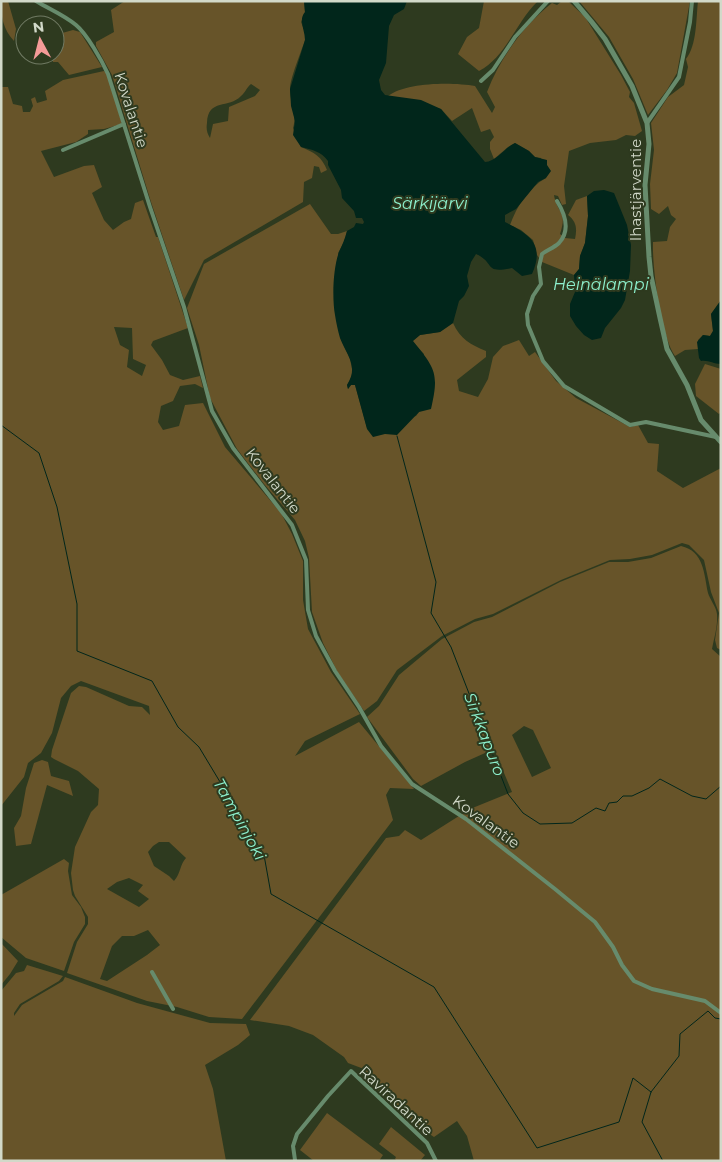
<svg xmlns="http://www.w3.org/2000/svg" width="722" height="1162" font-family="Montserrat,sans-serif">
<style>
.green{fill:#675429;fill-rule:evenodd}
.water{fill:#01261b}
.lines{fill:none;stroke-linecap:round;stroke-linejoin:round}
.stream{stroke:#01261b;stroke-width:1}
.minor{stroke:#678b6c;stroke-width:4}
.tertiary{stroke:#678b6c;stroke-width:5}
.labels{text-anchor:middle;stroke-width:4;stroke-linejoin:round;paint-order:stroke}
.street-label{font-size:15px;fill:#d2d9c9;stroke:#2e3a1f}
.water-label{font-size:16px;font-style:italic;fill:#8df1ce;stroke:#2e3a1f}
</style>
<rect width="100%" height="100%" fill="#2e3a1f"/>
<path class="green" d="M 1,1 L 8,1 L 16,29 L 14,41 C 3,29 1,17 1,1 Z
M 125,1 L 304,1 L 305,13 L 301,22 L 305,32 L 305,40 C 301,52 290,79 290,89 C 290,102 297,116 293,128 L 301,147 C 314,152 322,157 327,170 L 321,173 L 319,167 L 314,166 L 312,178 L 304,182 L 303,202 L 204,260 L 184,300 L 151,202 L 112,75 L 96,46 L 96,42 L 114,32 L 111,10 ZM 251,84 L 260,90 L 255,96 L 229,107 L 228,121 L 213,124 L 210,138 C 207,133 206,129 207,123 C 208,98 229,109 241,96 C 245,93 247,87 251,84 Z
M 484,1 L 538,1 C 516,22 506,57 479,71 L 458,54 L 467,37 L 479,28 Z
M 562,1 L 568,1 L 585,17 L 621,75 L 630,92 L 629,97 L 634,103 L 642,131 L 635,136 L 626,135 L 616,140 L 590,143 L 569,151 L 564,186 L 566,204 L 562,205 L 558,196 L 554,195 C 557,214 568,210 560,234 L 565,238 L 575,239 C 577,229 577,222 568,215 L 576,200 L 587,196 L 588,216 L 585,243 L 580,256 L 579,269 L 574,275 L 542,262 L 537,255 L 533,240 L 521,230 L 510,225 C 517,206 528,188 546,178 L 541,158 L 535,157 L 529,151 L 515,143 L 508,147 L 494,159 L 490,149 L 490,142 L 494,137 L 490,129 L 481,132 L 472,108 L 452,121 L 441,109 L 388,96 C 406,82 453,82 475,86 L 492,113 L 495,107 L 487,92 C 500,58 524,25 552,3 L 557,5 Z
M 579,1 L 690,1 L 677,73 L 667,90 L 648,115 L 633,79 L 609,37 Z
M 698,1 L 721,1 L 721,300 L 711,314 L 713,331 L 710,336 L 703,335 L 698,340 L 698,349 L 685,350 L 675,356 C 661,336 652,268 653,242 L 667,241 L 670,227 L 676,219 L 671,215 L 668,206 L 659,214 L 651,209 L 650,184 L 654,150 L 651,123 L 668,97 L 684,85 L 688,67 L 686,59 C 697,45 696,19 698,1 Z
M 73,30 L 80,32 L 102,67 L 69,75 L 58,62 L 53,62 L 52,55 L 55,55 L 55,35 Z
M 104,71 L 107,73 L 122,124 L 104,129 L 88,130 L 88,134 L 76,142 L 41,151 L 54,177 L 84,166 L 94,165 L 102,187 L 92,193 L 104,220 L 113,230 L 124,222 L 131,219 L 135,203 L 143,200 L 156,237 L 158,237 L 188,328 L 153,341 L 151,345 L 162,360 L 170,375 L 183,380 L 200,376 L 203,388 L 195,384 L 180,386 L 173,401 L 161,406 L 158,422 L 163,430 L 179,426 L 185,405 L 203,403 L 225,447 L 281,513 L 292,534 L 303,561 L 303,600 L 308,629 L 331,672 L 360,714 L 305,741 L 295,756 L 359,722 L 414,789 L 390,788 L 386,795 L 393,820 L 242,1019 L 209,1017 L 177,1007 L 147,1001 L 67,973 L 77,942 L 88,924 L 88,917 L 75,896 L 73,890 L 71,873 L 75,847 L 91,812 L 98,805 L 99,789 L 78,771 L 54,759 L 51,757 L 52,750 L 71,693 L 79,686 L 86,687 L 129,706 L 142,707 L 150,715 L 149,706 L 81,681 L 71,686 L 61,698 L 52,733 L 41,753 L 28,763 L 24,777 L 1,806 L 1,87 L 8,87 L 13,104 L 22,106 L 23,112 L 30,112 L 33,106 L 31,99 L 35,97 L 37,103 L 47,100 L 45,91 L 63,80 ZM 114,327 L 132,328 L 133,359 L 146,365 L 142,376 L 127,367 L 129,350 L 120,345 ZM 159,842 L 169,842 L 186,858 C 180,864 181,873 174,881 L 169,876 L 154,866 L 148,852 L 153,846 ZM 129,878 L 143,885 L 138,891 L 149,899 L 139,907 L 107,889 L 117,882 ZM 148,930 L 160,945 L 147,955 L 107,981 L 100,979 L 112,946 L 122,936 L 134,936 Z
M 310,204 L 331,234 L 338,234 L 347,231 L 344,242 L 338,253 L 340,337 L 350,359 L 353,374 L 347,385 L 348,389 L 351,385 L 355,385 L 367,428 L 416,416 L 419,412 L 424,354 L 412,341 L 420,335 L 440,332 L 453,323 C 460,339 471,345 486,351 L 486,357 L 457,380 L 459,391 L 478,397 L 488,379 L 493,357 L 503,346 L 519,340 L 529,356 L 535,352 L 556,381 L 576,398 L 630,427 L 638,425 L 648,443 L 659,444 L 657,471 L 683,488 L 721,468 L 721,650 L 717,648 L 715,640 L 719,613 L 711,592 L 704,560 L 689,545 L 682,543 L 652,555 L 630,559 L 610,560 L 561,580 L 493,614 L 475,619 L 442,636 L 397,670 L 377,701 L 364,711 L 338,673 L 323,643 L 312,612 L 309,558 L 305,541 L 295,520 L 264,484 L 237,449 L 210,398 L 199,345 L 187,308 L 204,264 Z
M 705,364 L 721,369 L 721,412 L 719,414 L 696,396 L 695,384 Z
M 681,546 C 704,551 704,574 708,593 C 710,600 716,606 717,614 C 718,626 714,638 712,649 L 721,657 L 721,1161 L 474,1161 L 467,1136 L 457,1121 L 434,1137 L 416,1125 L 363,1077 L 364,1069 L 348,1063 L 344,1057 L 313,1035 L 289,1026 L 250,1020 L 386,838 L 399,836 L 405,830 L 421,840 L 470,809 L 512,792 L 494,749 L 465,762 L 421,786 L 413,779 L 367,717 L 379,706 L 399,675 L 442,639 L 474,622 L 492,617 L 560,582 L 609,562 L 628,562 L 651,558 ZM 524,726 L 533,730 L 551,768 L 532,777 L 512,735 Z
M 42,760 L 48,762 L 51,776 L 69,781 L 73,796 L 47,785 L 31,844 L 16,846 L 14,828 L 21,816 L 26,788 L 34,763 Z
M 64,859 L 69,863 L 68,871 L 72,895 L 81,907 L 85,917 L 85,924 L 74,942 L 64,971 L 26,958 L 1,937 L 1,895 Z
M 1,943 L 18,961 L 10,974 L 1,985 Z
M 27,965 L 63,976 L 59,981 L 20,1004 L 14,1013 L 14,1016 L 22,1005 L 63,981 L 65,977 L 137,1003 L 210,1023 L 246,1024 L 250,1035 L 238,1045 L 205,1065 L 213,1089 L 226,1161 L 1,1161 L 1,991 L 16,973 L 24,971 Z
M 327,1113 L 383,1155 L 379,1161 L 314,1161 L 300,1150 Z
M 391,1127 L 425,1155 L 420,1161 L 397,1161 L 395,1159 L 396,1157 L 379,1144 Z"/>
<path class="water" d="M 304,1 L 407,1 L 404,9 L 394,15 L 389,26 L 386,63 L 379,80 L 381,90 L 385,95 L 421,100 L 441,109 L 485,162 C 497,161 504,148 515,143 L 529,151 L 535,157 L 547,160 L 547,165 L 551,171 L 546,178 L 538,182 L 516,209 L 505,215 L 505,222 C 530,235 545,244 532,274 L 522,276 L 512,268 C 483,274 496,263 476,254 L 471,262 L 467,276 L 469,286 L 464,296 L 459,301 L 453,323 L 440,332 L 420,335 L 413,341 C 436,369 439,374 431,409 L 419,412 L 397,435 L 385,434 L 373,437 L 367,429 L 355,385 L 351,385 L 348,389 L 347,385 C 359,366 347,356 340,338 C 338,331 336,322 335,315 C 332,298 333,268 339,252 C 342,245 345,239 347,231 L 354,227 L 356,223 L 363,224 L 364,222 L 362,218 L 356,218 L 354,211 L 342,198 L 341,190 L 328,165 L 328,161 C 321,151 312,150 301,147 L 293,135 L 295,121 L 291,106 L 290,89 L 305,40 C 305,30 298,20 305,12 Z
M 604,190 L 614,193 L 627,225 L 631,245 L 630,271 L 625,300 L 621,308 L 605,328 L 601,338 L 592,340 L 584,335 L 576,326 L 570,316 L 570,304 L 575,292 L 574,275 L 579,269 L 580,256 L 585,243 L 588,216 L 587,196 L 594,191 Z
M 721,300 L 721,364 C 713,364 709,360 701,361 L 699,358 L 697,342 L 703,335 L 710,336 L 713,331 L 711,314 Z"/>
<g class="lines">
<path class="stream" d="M 1,425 L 39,453 L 57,507 L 77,604 L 77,651 L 152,681 L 178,727 L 199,747 L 264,855 L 271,894 L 434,987 L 537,1148 L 619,1122 L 633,1078 L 651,1092
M 397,436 L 436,582 L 431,613 L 451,647 L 508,794 L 523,813 L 540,824 L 572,823 L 596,808 L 605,811 L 609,803 L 617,802 L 623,796 L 632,796 L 649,788 L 660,779 L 692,796 L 706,799 L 721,786
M 663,1161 L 642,1122 L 651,1092 L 679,1056 L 680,1034 L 708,1011 L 715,1018 L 721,1019"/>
<path class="minor" d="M 36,1 C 49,9 64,15 76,25 C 87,34 102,61 108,74 L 150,207 L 184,307 L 212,411 L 233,448 L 292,525 L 306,560 L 308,610 L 316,636 L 335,671 L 359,707 L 381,746 L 412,784 L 466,819 L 555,889 L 595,922 L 613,947 L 622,965 L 634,981 L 652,989 L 705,1001 L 721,1013
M 481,81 L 493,70 L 515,37 L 548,1
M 647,123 L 679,77 L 690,22 L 692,1
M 63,150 L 124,124
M 557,201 C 565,214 571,230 559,243 C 554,248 547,250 542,254 L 539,267 L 541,284 L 533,296 L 527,314 L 528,325 L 543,361 L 564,386 L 630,425 L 646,422 L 716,437
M 152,972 L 173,1009
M 295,1160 L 293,1146 L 297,1134 L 328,1096 L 351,1071 L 427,1143 L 436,1161"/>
<path class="tertiary" d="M 574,1 L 591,21 L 605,39 L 632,86 L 647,123 L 649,144 L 645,185 L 649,257 L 651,276 L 660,318 L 667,349 L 687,385 L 701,420 L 721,442"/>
</g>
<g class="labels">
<g class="street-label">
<text transform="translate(131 110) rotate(72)" y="5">Kovalantie</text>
<text transform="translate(636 190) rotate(-90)" y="5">Ihastjärventie</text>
<text transform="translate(273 481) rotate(52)" y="5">Kovalantie</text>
<text transform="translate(486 822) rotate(36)" y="5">Kovalantie</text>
<text transform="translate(396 1101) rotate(43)" y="5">Raviradantie</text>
</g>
<g class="water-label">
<text x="430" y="209">Särkijärvi</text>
<text x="601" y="290">Heinälampi</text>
<text transform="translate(485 734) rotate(69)" y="6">Sirkkapuro</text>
<text transform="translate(240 819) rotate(61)" y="6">Tampinjoki</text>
</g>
</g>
<rect width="722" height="1162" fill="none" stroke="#d2d9c9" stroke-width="5"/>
<g transform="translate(40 40) rotate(353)"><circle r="24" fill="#2e3a1f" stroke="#707a63"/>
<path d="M0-4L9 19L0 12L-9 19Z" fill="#f59b98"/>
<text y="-8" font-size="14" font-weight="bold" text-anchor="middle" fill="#d2d9c9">N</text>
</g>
</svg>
